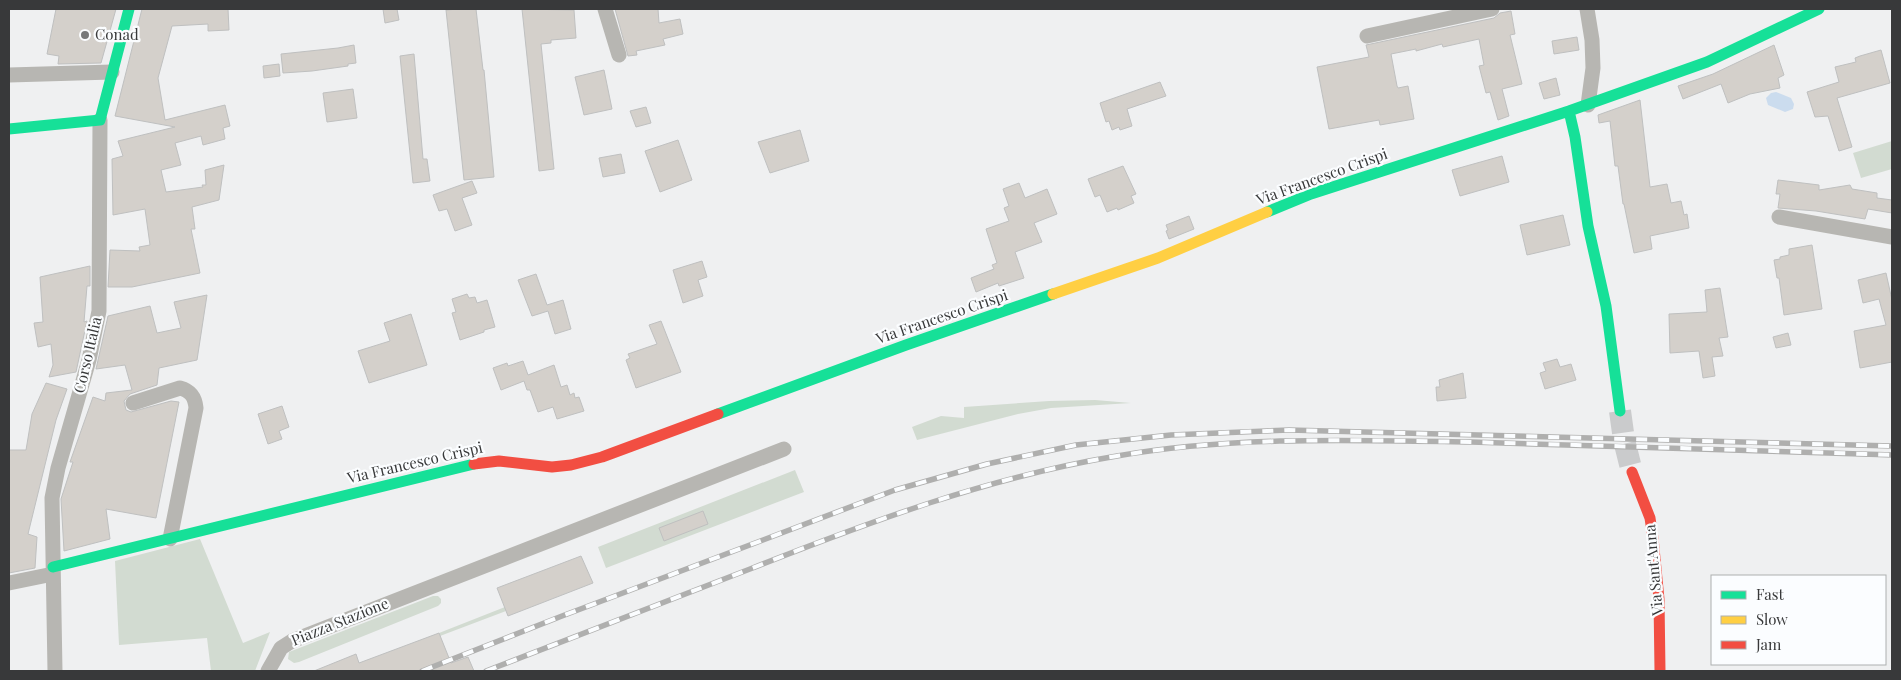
<svg xmlns="http://www.w3.org/2000/svg" width="1901" height="680" font-family="'Playfair Display',serif">
<style>
.green{fill:#d2dbd1}
.water{fill:#cbdcee}
.building{fill:#d4d0cb;stroke:#bfc0c0}
.lines{fill:none;stroke-linecap:round;stroke-linejoin:round}
.secondary-tunnel{stroke:#cacbcc;stroke-width:22;stroke-dasharray:22 11;stroke-linecap:butt}
.street{stroke:#b7b6b2;stroke-width:15}
.fast{stroke:#16e098;stroke-width:11}
.slow{stroke:#ffcf43;stroke-width:11}
.jam{stroke:#f24e42;stroke-width:11}
.rail-casing{stroke:#afafae;stroke-width:5.5}
.rail{stroke:#fbfdff;stroke-width:4;stroke-dasharray:11;stroke-linecap:butt}
.poi-dot{fill:#78797a;stroke:#fbfdff;stroke-width:2}
.labels{text-anchor:middle;stroke-width:4.5;stroke-linejoin:round;paint-order:stroke}
.poi-label{font-size:15px;fill:#38393a;stroke:#fbfdff;text-anchor:start}
.street-label{font-size:15px;fill:#38393a;stroke:#fbfdff}
</style>
<rect width="100%" height="100%" fill="#eff0f1"/>
<path class="green" d="M 1892,141 L 1892,169 L 1861,178 L 1853,153 Z
M 1095,400 L 1131,403 L 1051,408 L 1018,414 L 917,440 L 912,427 L 941,416 L 964,418 L 964,407 L 1049,401 Z
M 795,470 L 804,492 L 606,568 L 598,547 Z
M 200,539 L 243,643 L 270,632 L 255,671 L 211,671 L 207,638 L 119,645 L 115,561 Z
M 433,596 L 438,596 L 441,599 L 441,603 L 438,606 L 299,662 L 294,663 L 288,659 L 289,652 Z
M 505,607 L 506,611 L 440,636 L 439,633 Z"/>
<path class="water" d="M 1776,92 L 1791,98 L 1794,104 L 1793,109 L 1785,112 L 1768,105 L 1766,98 L 1771,93 Z"/>
<path class="building" d="M 56,9 L 116,9 L 101,63 L 58,64 L 59,56 L 47,54 Z
M 142,9 L 228,9 L 229,30 L 208,31 L 208,24 L 172,26 L 158,78 L 165,120 L 225,105 L 230,126 L 223,128 L 225,139 L 203,145 L 201,136 L 175,143 L 181,165 L 161,170 L 166,192 L 203,187 L 202,185 L 206,185 L 205,170 L 224,165 L 219,200 L 192,207 L 195,229 L 191,229 L 200,273 L 132,287 L 108,287 L 110,250 L 140,251 L 139,247 L 150,245 L 145,209 L 113,215 L 112,159 L 123,156 L 118,141 L 175,127 L 115,116 Z
M 383,9 L 397,9 L 399,20 L 385,23 Z
M 459,9 L 476,9 L 483,70 L 484,70 L 494,177 L 464,180 L 446,10 Z
M 522,9 L 574,10 L 576,38 L 551,40 L 551,43 L 541,44 L 554,169 L 539,171 Z
M 615,9 L 658,9 L 659,23 L 680,19 L 683,34 L 663,39 L 665,45 L 636,51 L 637,55 L 628,56 Z
M 1511,11 L 1515,34 L 1510,35 L 1522,84 L 1502,89 L 1509,116 L 1498,120 L 1490,92 L 1486,93 L 1479,66 L 1484,65 L 1479,39 L 1443,47 L 1442,44 L 1416,51 L 1416,49 L 1391,54 L 1397,86 L 1398,88 L 1408,86 L 1414,119 L 1380,125 L 1379,120 L 1329,129 L 1317,67 L 1369,57 L 1366,45 L 1494,18 L 1500,13 Z
M 1577,37 L 1579,50 L 1554,54 L 1552,41 Z
M 354,45 L 356,63 L 348,64 L 348,66 L 312,71 L 283,73 L 281,54 L 338,48 Z
M 1774,45 L 1784,75 L 1778,78 L 1780,88 L 1750,94 L 1728,103 L 1721,84 L 1683,99 L 1678,86 L 1713,74 Z
M 1881,50 L 1890,83 L 1837,98 L 1852,147 L 1839,151 L 1828,116 L 1815,117 L 1807,92 L 1839,82 L 1835,67 L 1856,62 L 1855,58 L 1860,56 Z
M 414,54 L 423,159 L 427,159 L 430,181 L 413,183 L 400,56 Z
M 279,64 L 280,76 L 264,78 L 263,66 Z
M 604,70 L 612,109 L 584,115 L 575,77 Z
M 1556,78 L 1560,95 L 1544,99 L 1539,83 Z
M 1160,82 L 1166,96 L 1127,109 L 1132,126 L 1120,130 L 1119,127 L 1112,130 L 1109,121 L 1106,122 L 1100,103 Z
M 353,89 L 357,118 L 327,122 L 323,93 Z
M 1640,100 L 1650,187 L 1667,184 L 1671,203 L 1681,201 L 1684,215 L 1687,214 L 1689,228 L 1650,236 L 1652,249 L 1634,253 L 1624,204 L 1623,204 L 1618,166 L 1615,166 L 1610,121 L 1599,123 L 1598,115 Z
M 646,107 L 651,123 L 636,127 L 630,111 Z
M 800,130 L 809,161 L 770,173 L 758,142 Z
M 678,140 L 692,180 L 660,192 L 645,151 Z
M 621,154 L 625,173 L 603,177 L 599,158 Z
M 1502,156 L 1509,182 L 1460,196 L 1452,170 Z
M 1123,166 L 1136,194 L 1131,196 L 1134,203 L 1118,210 L 1117,208 L 1107,212 L 1100,195 L 1095,197 L 1088,179 Z
M 1778,180 L 1819,185 L 1819,190 L 1850,185 L 1852,189 L 1877,193 L 1877,198 L 1892,200 L 1892,213 L 1868,209 L 1865,219 L 1816,211 L 1778,208 L 1780,194 L 1776,194 Z
M 472,181 L 477,193 L 462,198 L 472,225 L 455,231 L 447,209 L 439,211 L 433,195 Z
M 1019,183 L 1025,198 L 1047,189 L 1057,214 L 1034,223 L 1042,242 L 1015,252 L 1024,278 L 999,286 L 998,283 L 976,292 L 971,278 L 994,269 L 992,265 L 997,263 L 986,229 L 1009,221 L 1004,208 L 1009,206 L 1003,189 Z
M 1563,215 L 1570,245 L 1527,255 L 1520,225 Z
M 1189,216 L 1194,229 L 1169,239 L 1166,231 L 1168,230 L 1166,225 Z
M 1812,245 L 1822,309 L 1784,315 L 1779,278 L 1777,278 L 1774,260 L 1780,259 L 1780,257 L 1789,255 L 1789,249 Z
M 702,261 L 707,277 L 698,280 L 703,296 L 683,303 L 673,270 Z
M 90,266 L 90,286 L 87,286 L 84,322 L 87,321 L 76,372 L 49,377 L 53,365 L 51,344 L 38,347 L 34,323 L 43,322 L 40,277 Z
M 1886,273 L 1892,300 L 1892,362 L 1860,368 L 1854,331 L 1886,325 L 1879,299 L 1863,303 L 1858,280 Z
M 536,274 L 547,305 L 563,300 L 571,329 L 555,334 L 548,311 L 532,316 L 518,280 Z
M 1720,288 L 1728,337 L 1719,338 L 1723,356 L 1712,357 L 1715,376 L 1703,378 L 1699,351 L 1670,353 L 1669,314 L 1707,312 L 1705,290 Z
M 467,294 L 469,298 L 475,297 L 477,303 L 487,300 L 495,327 L 484,330 L 484,332 L 460,340 L 452,313 L 456,312 L 452,299 Z
M 207,295 L 197,360 L 159,368 L 157,385 L 130,394 L 124,401 L 126,410 L 131,412 L 171,401 L 179,402 L 156,518 L 106,509 L 110,539 L 64,551 L 61,499 L 73,462 L 70,462 L 93,397 L 105,401 L 106,393 L 132,390 L 125,365 L 96,369 L 108,316 L 150,306 L 157,333 L 181,328 L 174,302 Z
M 411,314 L 427,365 L 369,383 L 358,351 L 390,341 L 384,323 Z
M 661,321 L 681,372 L 636,388 L 626,360 L 630,358 L 628,354 L 657,344 L 649,325 Z
M 1788,333 L 1791,345 L 1776,348 L 1773,337 Z
M 1557,359 L 1560,367 L 1571,364 L 1576,380 L 1545,389 L 1540,373 L 1546,371 L 1543,363 Z
M 523,361 L 528,375 L 554,365 L 561,387 L 567,385 L 570,395 L 574,393 L 575,398 L 579,397 L 584,411 L 557,419 L 553,407 L 538,412 L 530,390 L 527,390 L 524,381 L 501,390 L 493,368 L 507,363 L 508,366 Z
M 1463,373 L 1466,398 L 1437,401 L 1436,387 L 1440,387 L 1439,380 Z
M 46,383 L 67,389 L 56,420 L 28,534 L 37,537 L 35,568 L 9,573 L 9,450 L 26,450 L 32,414 Z
M 282,406 L 289,427 L 279,431 L 282,439 L 268,444 L 258,414 Z
M 703,511 L 708,524 L 664,541 L 659,528 Z
M 581,556 L 593,583 L 508,616 L 497,588 Z
M 439,633 L 451,663 L 468,657 L 474,671 L 314,671 L 356,654 L 359,663 Z"/>
<g class="lines">
<path class="secondary-tunnel" d="M 1620,411 L 1624,440 L 1632,472"/>
<path class="street" d="M 605,9 L 619,55
M 1587,9 L 1592,40 L 1593,68 L 1588,105
M 1367,36 L 1492,9
M 9,75 L 112,72
M 1779,217 L 1892,237
M 133,403 L 180,388 C 191,391 195,397 196,408 L 170,539
M 9,583 L 53,574
M 55,671 L 52,498 L 58,468 L 89,360 L 99,311 L 100,120
M 268,671 L 281,648 L 292,641 L 784,449"/>
<path class="fast" d="M 1569,111 L 1575,137 L 1588,226 L 1606,306 L 1620,411
M 9,129 L 100,120 L 129,9
M 1267,212 L 1311,194 L 1569,111 L 1707,62 L 1819,9
M 718,414 L 906,345 L 1053,294
M 53,567 L 474,464"/>
<path class="slow" d="M 1053,294 L 1158,258 L 1267,212"/>
<path class="jam" d="M 474,464 L 499,461 L 552,467 L 571,465 L 602,457 L 718,414
M 1632,472 L 1650,518 L 1653,538 L 1659,599 L 1660,671"/>
<defs>
<path id="rail" d="M 422,671 L 562,616 L 895,490 L 987,464 L 1076,445 L 1171,435 L 1289,430 L 1892,446
M 486,671 C 574,637 662,603 750,569 C 869,522 989,477 1117,456 C 1233,436 1353,440 1471,442 C 1612,446 1752,450 1892,455"/>
</defs>
<use href="#rail" class="rail-casing"/>
<use href="#rail" class="rail"/>
</g>
<circle class="poi-dot" cx="85" cy="35" r="5"/>
<g class="labels">
<g class="poi-label">
<text x="95" y="40">Conad</text>
</g>
<g class="street-label">
<text transform="translate(1322 177) rotate(-20)" y="5">Via Francesco Crispi</text>
<text transform="translate(942 317) rotate(-19)" y="5">Via Francesco Crispi</text>
<text transform="translate(88 355) rotate(-77)" y="5">Corso Italia</text>
<text transform="translate(415 463) rotate(-13)" y="5">Via Francesco Crispi</text>
<text transform="translate(1654 570) rotate(-95)" y="5">Via Sant'Anna</text>
<text transform="translate(340 622) rotate(-22)" y="5">Piazza Stazione</text>
</g>
</g>
<rect width="1901" height="680" fill="none" stroke="#38393a" stroke-width="20"/>
<rect x="1711" y="575" width="175" height="90" fill="#fbfdff" stroke="#adafb0"/>
<rect x="1721" y="591" width="25" height="8" fill="#16e098" stroke="#adafb0"/>
<text x="1756" y="600" font-size="15" fill="#38393a">Fast</text>
<rect x="1721" y="616" width="25" height="8" fill="#ffcf43" stroke="#adafb0"/>
<text x="1756" y="625" font-size="15" fill="#38393a">Slow</text>
<rect x="1721" y="641" width="25" height="8" fill="#f24e42" stroke="#adafb0"/>
<text x="1756" y="650" font-size="15" fill="#38393a">Jam</text>
</svg>
